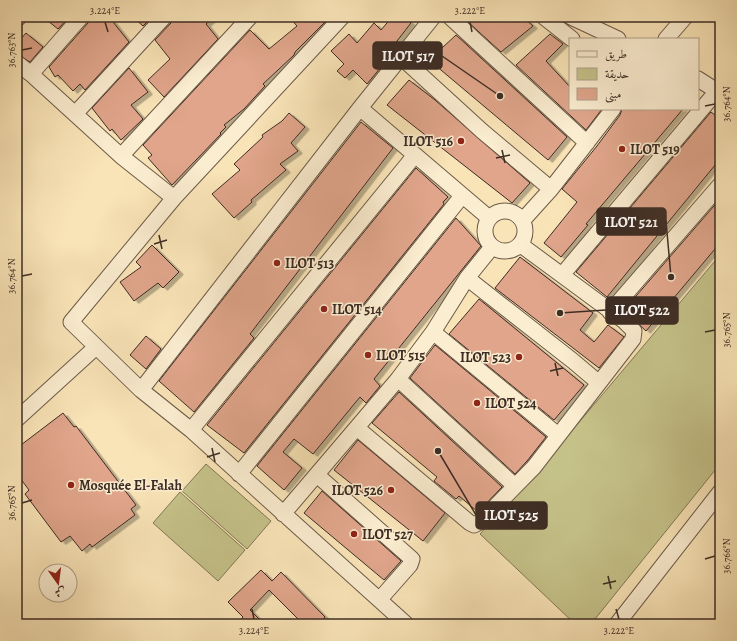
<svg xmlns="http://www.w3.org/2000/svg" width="737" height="641" font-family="Alegreya,Amiri,serif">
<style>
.green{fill:#c5c289;stroke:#817756}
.building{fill:#e0a58b;stroke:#3d2c24;filter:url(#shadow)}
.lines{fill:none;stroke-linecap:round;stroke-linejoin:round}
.minor-casing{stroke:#6c5a49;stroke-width:17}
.minor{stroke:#fbedd0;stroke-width:15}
.ticks{fill:none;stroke:#3d2c24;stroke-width:1.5}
.poi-dot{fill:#8f2418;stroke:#fbedd0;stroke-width:1.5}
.labels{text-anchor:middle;stroke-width:3;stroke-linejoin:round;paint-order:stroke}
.poi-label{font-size:14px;font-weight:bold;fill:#3d2c24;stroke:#fbedd0;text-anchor:start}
.leader{fill:none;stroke:#3d2c24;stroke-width:1.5}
.callout-dot{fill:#3d2c24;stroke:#fbedd0;stroke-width:1.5}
.callout{fill:#3d2c24;stroke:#3d2c24;stroke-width:1.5}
.callout-label{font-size:15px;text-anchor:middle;font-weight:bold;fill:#fff}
.neatline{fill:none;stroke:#3d2c24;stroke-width:1.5}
.ticks-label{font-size:10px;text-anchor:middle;fill:#3d2c24}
</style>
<defs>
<filter id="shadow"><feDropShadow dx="4.5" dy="2.5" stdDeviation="0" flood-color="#0004"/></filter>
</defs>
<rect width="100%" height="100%" fill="#f9e4b7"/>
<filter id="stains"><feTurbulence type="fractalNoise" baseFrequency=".005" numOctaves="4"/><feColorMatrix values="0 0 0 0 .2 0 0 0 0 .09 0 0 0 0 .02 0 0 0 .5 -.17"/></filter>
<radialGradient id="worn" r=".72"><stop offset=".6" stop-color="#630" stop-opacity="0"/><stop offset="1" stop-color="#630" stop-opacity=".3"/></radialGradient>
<path class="green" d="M 720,255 L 720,464 L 591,624 L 575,624 L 480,534 L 575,427 Z
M 206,464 L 271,521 L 247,549 L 182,491 Z
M 180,492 L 245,550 L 218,581 L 153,523 Z"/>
<path class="building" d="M 43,17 L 69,17 L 58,29 Z
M 90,17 L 109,17 L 129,42 L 85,90 L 80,84 L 73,91 L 58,75 L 55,77 L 49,67 L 88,23 Z
M 133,17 L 152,17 L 143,26 Z
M 173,17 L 214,17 L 206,24 L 218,39 L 164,97 L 148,80 L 170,59 L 155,40 L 171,23 Z
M 289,17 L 330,17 L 295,52 L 294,55 L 263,84 L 265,86 L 244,109 L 224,125 L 226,127 L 220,133 L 221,134 L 172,185 L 148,158 L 152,155 L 143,145 L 250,30 L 269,49 L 297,26 Z
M 392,17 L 404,17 L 411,23 L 379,64 L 381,67 L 367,84 L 353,70 L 345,78 L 337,71 L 344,64 L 331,51 L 349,34 L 357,43 L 374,23 L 381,30 Z
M 472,17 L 523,17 L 533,26 L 501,52 L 467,21 Z
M 26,33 L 43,47 L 30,62 L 17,54 L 17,43 Z
M 550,34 L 563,44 L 546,61 L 570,87 L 570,109 L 602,109 L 586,130 L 516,65 Z
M 456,35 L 567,137 L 548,160 L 429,60 Z
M 129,68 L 148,92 L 131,105 L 143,119 L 121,140 L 112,129 L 110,131 L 92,108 Z
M 409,80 L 435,100 L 530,183 L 512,203 L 387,105 Z
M 622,109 L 683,109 L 586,224 L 588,225 L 561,257 L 544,243 L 577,202 L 562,189 L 597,146 L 620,115 Z
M 711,112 L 720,119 L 720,159 L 607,297 L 576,272 Z
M 289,113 L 305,127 L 291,143 L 298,151 L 280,164 L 286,170 L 251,200 L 252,202 L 234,218 L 212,194 L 240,170 L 234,164 L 263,137 L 262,135 L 282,121 Z
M 361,122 L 393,148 L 250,334 L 254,338 L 194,412 L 159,381 Z
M 416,168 L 448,197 L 443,202 L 444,204 L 244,453 L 207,425 Z
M 720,199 L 720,243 L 646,331 L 624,310 Z
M 456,218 L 481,246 L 374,379 L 380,386 L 366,403 L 360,397 L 313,454 L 294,439 L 283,452 L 302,468 L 284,490 L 257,466 Z
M 152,245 L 179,272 L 163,288 L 158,283 L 134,301 L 120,282 L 141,267 L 136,262 Z
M 520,257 L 593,313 L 580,330 L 594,342 L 608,325 L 624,337 L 599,368 L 495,288 Z
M 479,299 L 584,385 L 554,420 L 449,334 Z
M 146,336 L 161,349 L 146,369 L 130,355 Z
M 435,345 L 546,437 L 527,461 L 515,474 L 410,378 Z
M 399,392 L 502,487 L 478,512 L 459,496 L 456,499 L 434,481 L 437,477 L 372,423 Z
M 63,413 L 74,427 L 76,426 L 136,505 L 131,509 L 135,515 L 92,547 L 90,544 L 82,551 L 70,536 L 61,542 L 25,494 L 29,490 L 17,474 L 17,448 Z
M 358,440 L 445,513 L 423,541 L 334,470 Z
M 322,491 L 401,561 L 384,580 L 304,513 Z
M 261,570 L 272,581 L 281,572 L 325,617 L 319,624 L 303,624 L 269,590 L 250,610 L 264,624 L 236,624 L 243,617 L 228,602 Z"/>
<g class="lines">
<defs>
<path id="minor" d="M 342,17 L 174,198 L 71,322 L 141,390 L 191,430 L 406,624
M 450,17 L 587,143
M 544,17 L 572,39
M 571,17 L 618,39
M 17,19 L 19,17
M 666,39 L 685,17
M 401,57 L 482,131 L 551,189
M 17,63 L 31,74 L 121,156 L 174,198
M 31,74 L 81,17
M 698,79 L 720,93
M 360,108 L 489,218
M 75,114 L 164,17
M 121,156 L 250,17
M485 231a20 20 0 1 1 40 0a20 20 0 1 1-40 0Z
M 523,220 L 551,189 L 613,109
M 562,275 L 717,91
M 467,278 L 573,361 L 599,383
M 610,312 L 720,185
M 433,332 L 558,435
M 398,379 L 515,486
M 141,390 L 360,108 L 433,17
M 17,419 L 96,347
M 357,428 L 470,523 L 474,525 L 480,522 L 534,467 L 633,339 L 634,331 L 624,321 L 521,245
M 191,430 L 415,155
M 239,474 L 462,196
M 317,475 L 412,559 L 410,565 L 380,599
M 283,514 L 398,379 L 433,332 L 467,278 L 492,247
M 617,624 L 720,492"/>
</defs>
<use href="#minor" class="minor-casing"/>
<use href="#minor" class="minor"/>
</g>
<path class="ticks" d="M 105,22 L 108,32M 470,22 L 472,32M 22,50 L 32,48M 705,106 L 715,104M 502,150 L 505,163M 496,158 L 510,155M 159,235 L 162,249M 154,244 L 167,240M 22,276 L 32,274M 705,332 L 715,330M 555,363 L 558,376M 550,371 L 563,368M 212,448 L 215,462M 207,457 L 220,453M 22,503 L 32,500M 705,559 L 715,556M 608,576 L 611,589M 603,584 L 616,581M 252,609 L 254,619M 616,609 L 619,619"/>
<g class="poi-dot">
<circle cx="461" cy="141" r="4"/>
<circle cx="622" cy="149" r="4"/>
<circle cx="277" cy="263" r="4"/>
<circle cx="324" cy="309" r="4"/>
<circle cx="368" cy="355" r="4"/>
<circle cx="519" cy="357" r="4"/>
<circle cx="477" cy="403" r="4"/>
<circle cx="71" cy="485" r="4"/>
<circle cx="391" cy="490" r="4"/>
<circle cx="354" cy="534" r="4"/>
</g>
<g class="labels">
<g class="poi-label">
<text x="453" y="146" text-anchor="end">ILOT 516</text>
<text x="630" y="154">ILOT 519</text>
<text x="285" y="268">ILOT 513</text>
<text x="332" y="314">ILOT 514</text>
<text x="376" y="360">ILOT 515</text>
<text x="511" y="362" text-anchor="end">ILOT 523</text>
<text x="485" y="408">ILOT 524</text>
<text x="79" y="490">Mosquée El-Falah</text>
<text x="383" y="495" text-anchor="end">ILOT 526</text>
<text x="362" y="539">ILOT 527</text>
</g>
</g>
<path class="leader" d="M500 96L442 56M671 277L666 221M560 313L606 310M438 451L476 515"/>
<g class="callout-dot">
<circle cx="500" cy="96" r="4"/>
<circle cx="671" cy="277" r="4"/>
<circle cx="560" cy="313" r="4"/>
<circle cx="438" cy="451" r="4"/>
</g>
<g class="callout">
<rect x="373" y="42" width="69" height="27" rx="4"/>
<rect x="597" y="208" width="69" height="27" rx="4"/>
<rect x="606" y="297" width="72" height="27" rx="4"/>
<rect x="476" y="502" width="71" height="27" rx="4"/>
</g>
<g class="callout-label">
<text x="408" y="61">ILOT 517</text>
<text x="631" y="227">ILOT 521</text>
<text x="642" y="315">ILOT 522</text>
<text x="511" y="520">ILOT 525</text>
</g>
<rect width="737" height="641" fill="none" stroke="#f9e4b7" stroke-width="44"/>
<rect x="569" y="38" width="130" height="72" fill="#fbedd0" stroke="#afa08b"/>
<rect x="577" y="51" width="20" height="6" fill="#fbedd0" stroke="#afa08b"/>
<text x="605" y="58" font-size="12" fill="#3d2c24">طريق</text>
<rect x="577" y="68" width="20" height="12" fill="#c5c289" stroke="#afa08b"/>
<text x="605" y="78" font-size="12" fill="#3d2c24">حديقة</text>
<rect x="577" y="88" width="20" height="12" fill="#e0a58b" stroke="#afa08b"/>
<text x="605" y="98" font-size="12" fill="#3d2c24">مبنى</text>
<g transform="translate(58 583) rotate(166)"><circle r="19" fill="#fbedd0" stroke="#afa08b"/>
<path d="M0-3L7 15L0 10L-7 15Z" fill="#8f2418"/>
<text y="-6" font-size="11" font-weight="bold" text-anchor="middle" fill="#3d2c24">ش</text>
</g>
<rect x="22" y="22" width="693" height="597" class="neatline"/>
<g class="ticks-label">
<text x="105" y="14">3.224°E</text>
<text x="470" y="14">3.222°E</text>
<text transform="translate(11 50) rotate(-90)" y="4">36.763°N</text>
<text transform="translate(726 104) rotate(-90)" y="4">36.764°N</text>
<text transform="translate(11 276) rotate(-90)" y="4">36.764°N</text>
<text transform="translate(726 330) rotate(-90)" y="4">36.765°N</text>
<text transform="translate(11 503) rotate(-90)" y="4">36.765°N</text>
<text transform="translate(726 556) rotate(-90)" y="4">36.766°N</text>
<text x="254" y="634">3.224°E</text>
<text x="619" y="634">3.222°E</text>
</g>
<rect width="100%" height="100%" filter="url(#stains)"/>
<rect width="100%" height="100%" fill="url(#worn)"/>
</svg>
